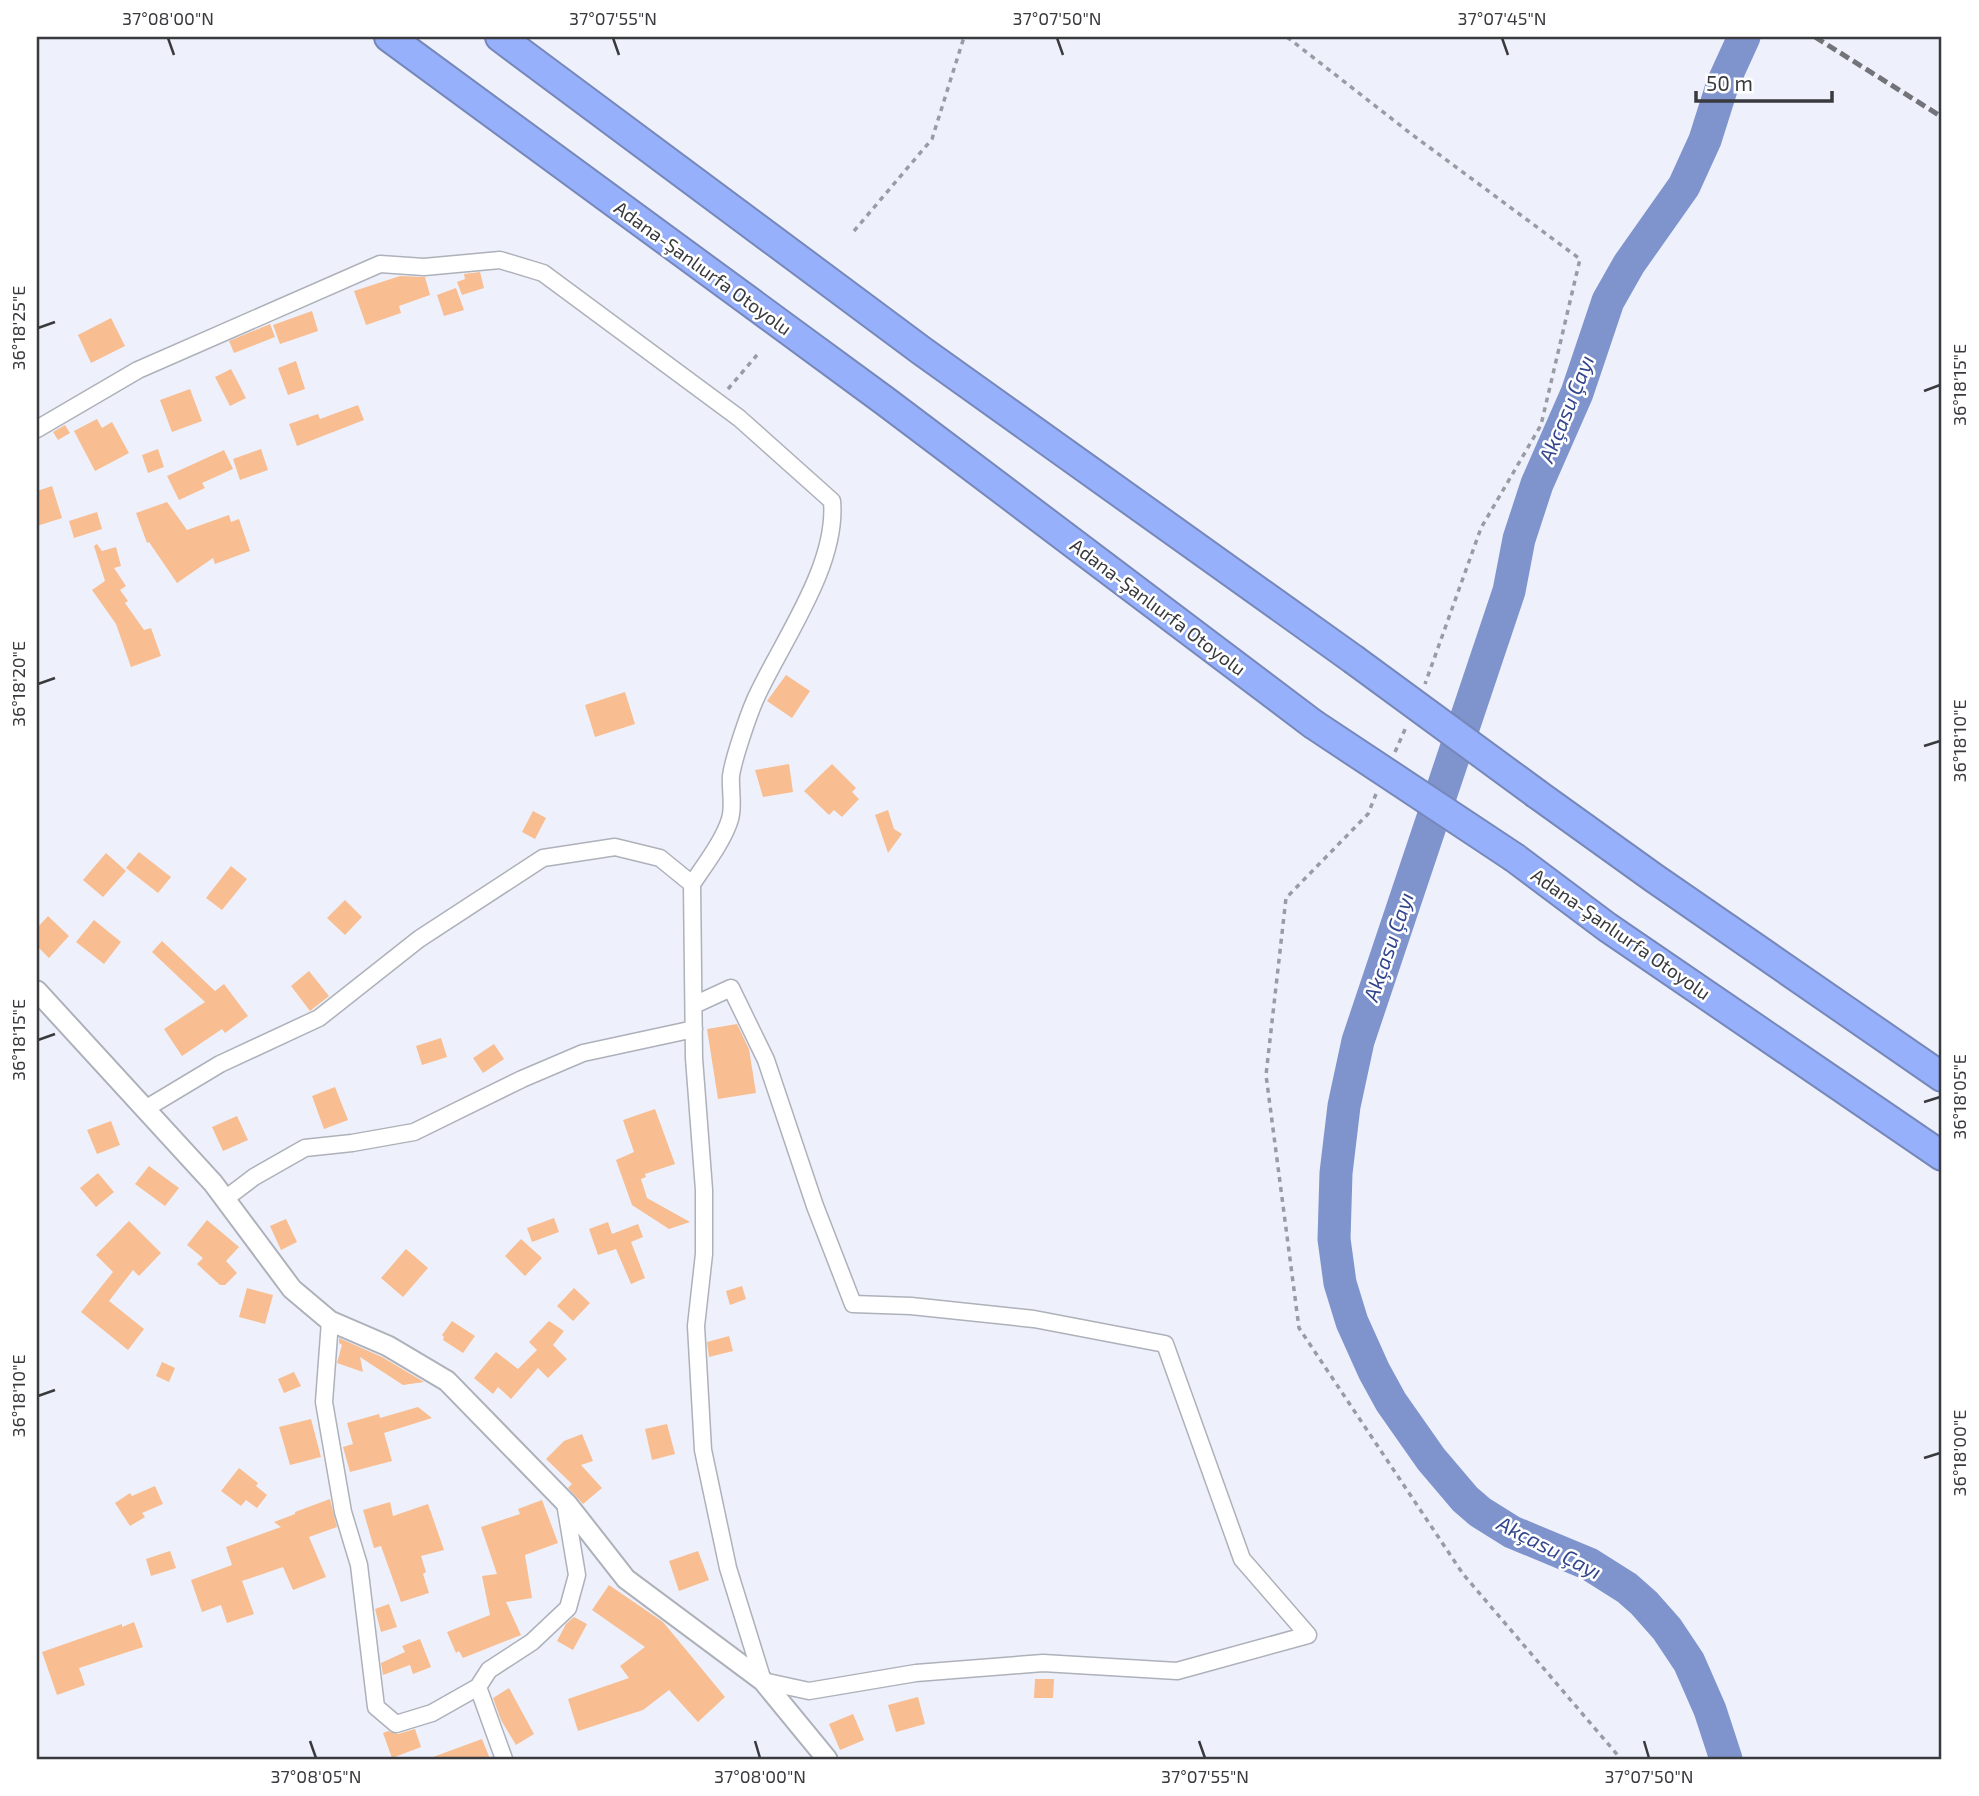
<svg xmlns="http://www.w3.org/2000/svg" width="1979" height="1796" font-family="'Exo 2',sans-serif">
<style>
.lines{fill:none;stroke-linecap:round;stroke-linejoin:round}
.river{stroke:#7f93cd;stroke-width:33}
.building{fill:#f8bd90}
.minor-casing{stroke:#adb1b9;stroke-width:19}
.tertiary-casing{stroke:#adb1b9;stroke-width:23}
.motorway-casing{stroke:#7687b9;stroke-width:32}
.path{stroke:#999ca3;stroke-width:3.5;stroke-dasharray:5 5;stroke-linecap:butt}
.minor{stroke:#fff;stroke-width:16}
.tertiary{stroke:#fff;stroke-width:19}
.motorway{stroke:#97b0fb;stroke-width:28}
.rail{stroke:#72747a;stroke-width:5;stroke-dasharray:10 5;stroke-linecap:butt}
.motorway-bridge-casing{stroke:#7687b9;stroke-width:32;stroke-linecap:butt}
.motorway-bridge{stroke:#97b0fb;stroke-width:28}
.ticks{fill:none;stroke:#393a3e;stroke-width:2.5}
.labels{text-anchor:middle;stroke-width:5;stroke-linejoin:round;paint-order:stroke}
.street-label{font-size:19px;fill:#393a3e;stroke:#fff}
.water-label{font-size:21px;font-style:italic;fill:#33468d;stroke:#fff}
.neatline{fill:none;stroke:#393a3e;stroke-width:2.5}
.ticks-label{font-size:18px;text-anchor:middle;fill:#393a3e}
</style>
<rect width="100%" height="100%" fill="#eef1fb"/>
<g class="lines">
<path class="river" d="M 1726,1759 L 1710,1710 L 1689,1662 L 1667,1629 L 1644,1603 L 1627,1588 L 1589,1564 L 1512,1532 L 1480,1512 L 1465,1499 L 1431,1459 L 1391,1402 L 1374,1371 L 1352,1322 L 1340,1283 L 1334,1239 L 1336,1173 L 1344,1106 L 1358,1041 L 1509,591 L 1519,539 L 1537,484 L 1577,393 L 1608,301 L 1629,264 L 1684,186 L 1705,140 L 1723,83 L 1744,37"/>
</g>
<path class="building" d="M 480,272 L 484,288 L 462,295 L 457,282 L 465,279 L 464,274 Z
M 400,276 L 425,277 L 430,295 L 399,306 L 401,313 L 366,325 L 354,291 Z
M 456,288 L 464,310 L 444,316 L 437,295 Z
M 312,311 L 318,331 L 280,344 L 273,325 Z
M 111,318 L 125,346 L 91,363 L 78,335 Z
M 270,324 L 275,337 L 234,353 L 229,341 Z
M 296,361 L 305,389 L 288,395 L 278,368 Z
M 231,369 L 246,398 L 230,406 L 215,377 Z
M 190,389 L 202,421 L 172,432 L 160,400 Z
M 358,405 L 364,420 L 297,446 L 289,424 L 318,414 L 320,419 Z
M 97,419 L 102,428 L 112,422 L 129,453 L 95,471 L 74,431 Z
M 65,425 L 70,433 L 58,440 L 53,432 Z
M 158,449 L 164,467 L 148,473 L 142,455 Z
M 261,449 L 268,470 L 240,480 L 233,459 Z
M 224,450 L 233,469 L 202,483 L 205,488 L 179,500 L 167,476 Z
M 52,486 L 62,518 L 37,526 L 37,491 Z
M 167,502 L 187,530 L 229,515 L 231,522 L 239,519 L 250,551 L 215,564 L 213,558 L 177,583 L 149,542 L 147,543 L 136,513 Z
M 97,512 L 102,529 L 74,538 L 69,521 Z
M 97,544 L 102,551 L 116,547 L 121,566 L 114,568 L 126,586 L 120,590 L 128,601 L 125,603 L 144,630 L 151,628 L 161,656 L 131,667 L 116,624 L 92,590 L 105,581 L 94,546 Z
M 786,675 L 810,691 L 792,718 L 767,701 Z
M 625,692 L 635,724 L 595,737 L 585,705 Z
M 789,764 L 793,792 L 763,797 L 755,770 Z
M 832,764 L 856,788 L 852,792 L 859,799 L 842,817 L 834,810 L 829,815 L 804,791 Z
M 888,810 L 894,829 L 902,834 L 888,853 L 875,815 Z
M 533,811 L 546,818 L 535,839 L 522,832 Z
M 139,852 L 171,877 L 158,893 L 126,868 Z
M 106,853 L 126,871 L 103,897 L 83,880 Z
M 231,866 L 247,879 L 222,910 L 206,898 Z
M 345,900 L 362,917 L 345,935 L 327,918 Z
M 48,916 L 69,936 L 49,958 L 37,946 L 37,928 Z
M 94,920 L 121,942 L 104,964 L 76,942 Z
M 162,941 L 215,991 L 224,984 L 248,1016 L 225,1033 L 222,1029 L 182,1056 L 164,1029 L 205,1002 L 152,952 Z
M 309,971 L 329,996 L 310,1011 L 291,986 Z
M 737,1024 L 749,1049 L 756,1093 L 718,1099 L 707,1029 Z
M 441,1038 L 447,1057 L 422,1065 L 416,1046 Z
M 494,1044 L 504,1059 L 483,1073 L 473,1058 Z
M 335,1087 L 348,1120 L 324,1129 L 312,1096 Z
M 655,1109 L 675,1164 L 645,1174 L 646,1177 L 641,1179 L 647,1198 L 690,1222 L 669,1229 L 632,1205 L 616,1160 L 634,1152 L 623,1120 Z
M 237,1116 L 248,1140 L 223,1151 L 212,1127 Z
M 111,1121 L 120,1145 L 97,1154 L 87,1130 Z
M 149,1166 L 179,1188 L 165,1206 L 135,1184 Z
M 98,1173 L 114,1192 L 96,1207 L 80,1188 Z
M 554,1218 L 559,1232 L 532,1242 L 527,1228 Z
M 286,1219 L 297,1242 L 281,1250 L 270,1226 Z
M 207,1220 L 239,1247 L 226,1261 L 237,1273 L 225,1285 L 220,1285 L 197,1264 L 203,1258 L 187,1245 Z
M 129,1221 L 161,1253 L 139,1276 L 133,1270 L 109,1301 L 144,1329 L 128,1350 L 81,1312 L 113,1272 L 96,1255 Z
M 608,1222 L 612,1234 L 638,1224 L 643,1237 L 631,1242 L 645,1278 L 631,1284 L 616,1249 L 598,1255 L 589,1229 Z
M 521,1239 L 542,1258 L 525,1276 L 505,1256 Z
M 406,1249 L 428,1268 L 403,1297 L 381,1278 Z
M 742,1286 L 746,1299 L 730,1305 L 726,1291 Z
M 247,1288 L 273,1295 L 265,1324 L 239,1317 Z
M 574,1288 L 590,1303 L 573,1321 L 557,1306 Z
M 452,1321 L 475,1336 L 463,1353 L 443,1340 L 444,1337 L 442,1335 Z
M 549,1321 L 564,1331 L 553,1345 L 567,1359 L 548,1378 L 538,1368 L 511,1399 L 498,1387 L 493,1394 L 474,1378 L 496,1352 L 518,1369 L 537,1350 L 529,1342 Z
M 729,1336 L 733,1351 L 709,1357 L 707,1342 Z
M 339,1338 L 382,1357 L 424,1382 L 403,1385 L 360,1357 L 363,1372 L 337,1363 L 342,1345 L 339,1343 Z
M 162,1362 L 175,1368 L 169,1382 L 156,1376 Z
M 294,1372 L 301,1386 L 284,1393 L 278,1379 Z
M 418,1407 L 432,1418 L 384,1433 L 392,1461 L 350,1472 L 343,1447 L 353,1444 L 347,1423 L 379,1414 L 380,1418 Z
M 311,1419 L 321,1457 L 290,1465 L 279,1427 Z
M 667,1424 L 675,1454 L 652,1460 L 645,1429 Z
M 582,1434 L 593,1461 L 581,1465 L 602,1488 L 583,1504 L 568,1488 L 572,1484 L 546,1459 L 564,1441 Z
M 239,1468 L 258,1483 L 256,1486 L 267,1495 L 257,1508 L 246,1500 L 241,1506 L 221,1491 Z
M 155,1486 L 163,1504 L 142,1513 L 145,1517 L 130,1526 L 115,1503 L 130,1493 L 132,1496 Z
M 330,1499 L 337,1527 L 309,1537 L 326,1577 L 293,1590 L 283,1567 L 242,1581 L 254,1614 L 227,1623 L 221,1605 L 202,1612 L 191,1580 L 232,1565 L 226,1547 L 281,1527 L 274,1522 L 295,1514 L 295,1512 Z
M 542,1500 L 558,1543 L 525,1555 L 532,1598 L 506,1602 L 521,1635 L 463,1658 L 459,1651 L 456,1653 L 447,1632 L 490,1615 L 482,1576 L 497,1574 L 481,1527 L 520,1514 L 518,1509 Z
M 390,1502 L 393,1516 L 428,1504 L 444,1550 L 421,1556 L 426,1572 L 423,1574 L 429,1593 L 401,1602 L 381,1546 L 374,1548 L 363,1510 Z
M 170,1551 L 176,1568 L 151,1576 L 146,1559 Z
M 698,1551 L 709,1580 L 679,1591 L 669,1561 Z
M 609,1585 L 663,1622 L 725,1697 L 698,1722 L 669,1690 L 643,1710 L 578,1731 L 568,1699 L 629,1678 L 620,1666 L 645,1647 L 592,1610 Z
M 389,1604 L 397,1627 L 381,1632 L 375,1609 Z
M 574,1617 L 587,1624 L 573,1650 L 557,1641 L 566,1624 Z
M 134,1622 L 143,1647 L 79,1668 L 85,1685 L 57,1695 L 42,1652 L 122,1624 L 122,1627 Z
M 420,1639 L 431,1667 L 413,1674 L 410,1665 L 383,1675 L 381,1663 L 405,1652 L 402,1646 Z
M 1035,1679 L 1054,1679 L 1053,1698 L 1034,1698 Z
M 509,1688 L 534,1734 L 516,1745 L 501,1720 L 493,1698 Z
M 918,1697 L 925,1724 L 896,1732 L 888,1705 Z
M 853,1714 L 864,1740 L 840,1750 L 829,1724 Z
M 415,1729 L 421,1747 L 392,1758 L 383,1733 L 388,1731 L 398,1734 Z
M 482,1739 L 490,1759 L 433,1759 L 433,1757 Z"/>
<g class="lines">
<defs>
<path id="minor" d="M 37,429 L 138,370 L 380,264 L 424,267 L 500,260 L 543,273 L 739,418 L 832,501 C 838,566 781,642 755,700 C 748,716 733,760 731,776 C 730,790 734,806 730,819 C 724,840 704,866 692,884
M 145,1109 L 220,1064 L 319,1018 L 419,939 L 543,858 L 615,847 L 660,858 L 692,884 L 694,1058 L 704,1190 L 704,1254 L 696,1326 L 703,1450 L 728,1568 L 763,1681 L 809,1691 L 916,1673 L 1043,1663 L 1177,1671 L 1308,1635 L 1242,1559 L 1165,1344 L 1034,1319 L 911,1306 L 853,1304 L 815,1206 L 766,1060 L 731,988 L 694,1005
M 225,1199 L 254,1177 L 305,1148 L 352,1143 L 414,1132 L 522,1079 L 583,1053 L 694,1029
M 330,1321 L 324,1402 L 343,1512 L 359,1565 L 376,1707 L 396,1724 L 432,1713 L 478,1687
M 504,1759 L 478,1687 L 489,1670 L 532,1642 L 568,1608 L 577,1575 L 565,1503"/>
<path id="tertiary" d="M 37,991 L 213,1183 L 292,1289 L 330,1321 L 388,1346 L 447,1381 L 568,1505 L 626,1579 L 763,1681 L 827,1759"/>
<path id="motorway" d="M 389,37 L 885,401 L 1313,724
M 500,37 L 922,351 L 1353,659
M 1537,794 L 1654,878 L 1942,1077
M 1515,858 L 1607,927 L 1942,1156"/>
</defs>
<use href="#minor" class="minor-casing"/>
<use href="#tertiary" class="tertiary-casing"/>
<use href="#motorway" class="motorway-casing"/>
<path class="path" d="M 1287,37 L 1410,133 L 1580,259 L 1541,425 L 1481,528 L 1425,684
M 854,231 L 932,139 L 964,37
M 728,389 L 757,355
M 1395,752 L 1406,727
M 1376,794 L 1368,814 L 1286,898 L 1266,1075 L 1299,1328 L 1463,1574 L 1621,1759"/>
<use href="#minor" class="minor"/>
<use href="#tertiary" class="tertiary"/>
<use href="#motorway" class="motorway"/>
<path class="rail" d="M 1815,37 L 1942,117"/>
<defs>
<path id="motorway-bridge" d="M 1353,659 L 1537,794
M 1313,724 L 1515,858"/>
</defs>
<use href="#motorway-bridge" class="motorway-bridge-casing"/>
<use href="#motorway-bridge" class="motorway-bridge"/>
</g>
<path class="ticks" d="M 168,38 L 174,55M 613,38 L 619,55M 1057,38 L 1063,55M 1502,38 L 1508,55M 38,328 L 55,322M 1924,391 L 1940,385M 38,684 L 55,678M 1924,746 L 1940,741M 38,1040 L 55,1034M 1924,1102 L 1940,1097M 38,1396 L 55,1390M 1924,1458 L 1940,1453M 310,1741 L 316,1758M 755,1741 L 760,1758M 1199,1741 L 1205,1758M 1644,1741 L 1649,1758"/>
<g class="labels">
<g class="street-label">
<text transform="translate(703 268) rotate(36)" y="7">Adana-Şanlıurfa Otoyolu</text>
<text transform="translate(1158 607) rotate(37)" y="7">Adana-Şanlıurfa Otoyolu</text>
<text transform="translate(1621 934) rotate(35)" y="7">Adana-Şanlıurfa Otoyolu</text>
</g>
<g class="water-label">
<text transform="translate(1567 409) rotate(-68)" y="7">Akçasu Çayı</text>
<text transform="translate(1389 947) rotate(-71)" y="7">Akçasu Çayı</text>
<text transform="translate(1549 1548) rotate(27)" y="7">Akçasu Çayı</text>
</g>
</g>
<rect width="1979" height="1796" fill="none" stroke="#ffffff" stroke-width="77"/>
<path d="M1696 91v10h136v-10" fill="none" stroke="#393a3e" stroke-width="3.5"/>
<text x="1706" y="91" font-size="21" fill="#393a3e" stroke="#ffffff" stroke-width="5" paint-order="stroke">50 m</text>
<rect x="38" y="38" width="1902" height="1720" class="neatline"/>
<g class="ticks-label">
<text x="168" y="25">37°08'00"N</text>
<text x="613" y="25">37°07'55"N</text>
<text x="1057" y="25">37°07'50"N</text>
<text x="1502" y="25">37°07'45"N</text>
<text transform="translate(19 328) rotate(-90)" y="6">36°18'25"E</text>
<text transform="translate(1960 385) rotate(-90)" y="6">36°18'15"E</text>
<text transform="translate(19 684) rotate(-90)" y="6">36°18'20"E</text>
<text transform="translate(1960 741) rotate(-90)" y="6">36°18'10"E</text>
<text transform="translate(19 1040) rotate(-90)" y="6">36°18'15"E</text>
<text transform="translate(1960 1097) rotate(-90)" y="6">36°18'05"E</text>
<text transform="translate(19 1396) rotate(-90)" y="6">36°18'10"E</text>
<text transform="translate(1960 1453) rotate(-90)" y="6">36°18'00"E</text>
<text x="316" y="1783">37°08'05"N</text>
<text x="760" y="1783">37°08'00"N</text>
<text x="1205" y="1783">37°07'55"N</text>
<text x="1649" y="1783">37°07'50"N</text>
</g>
</svg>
